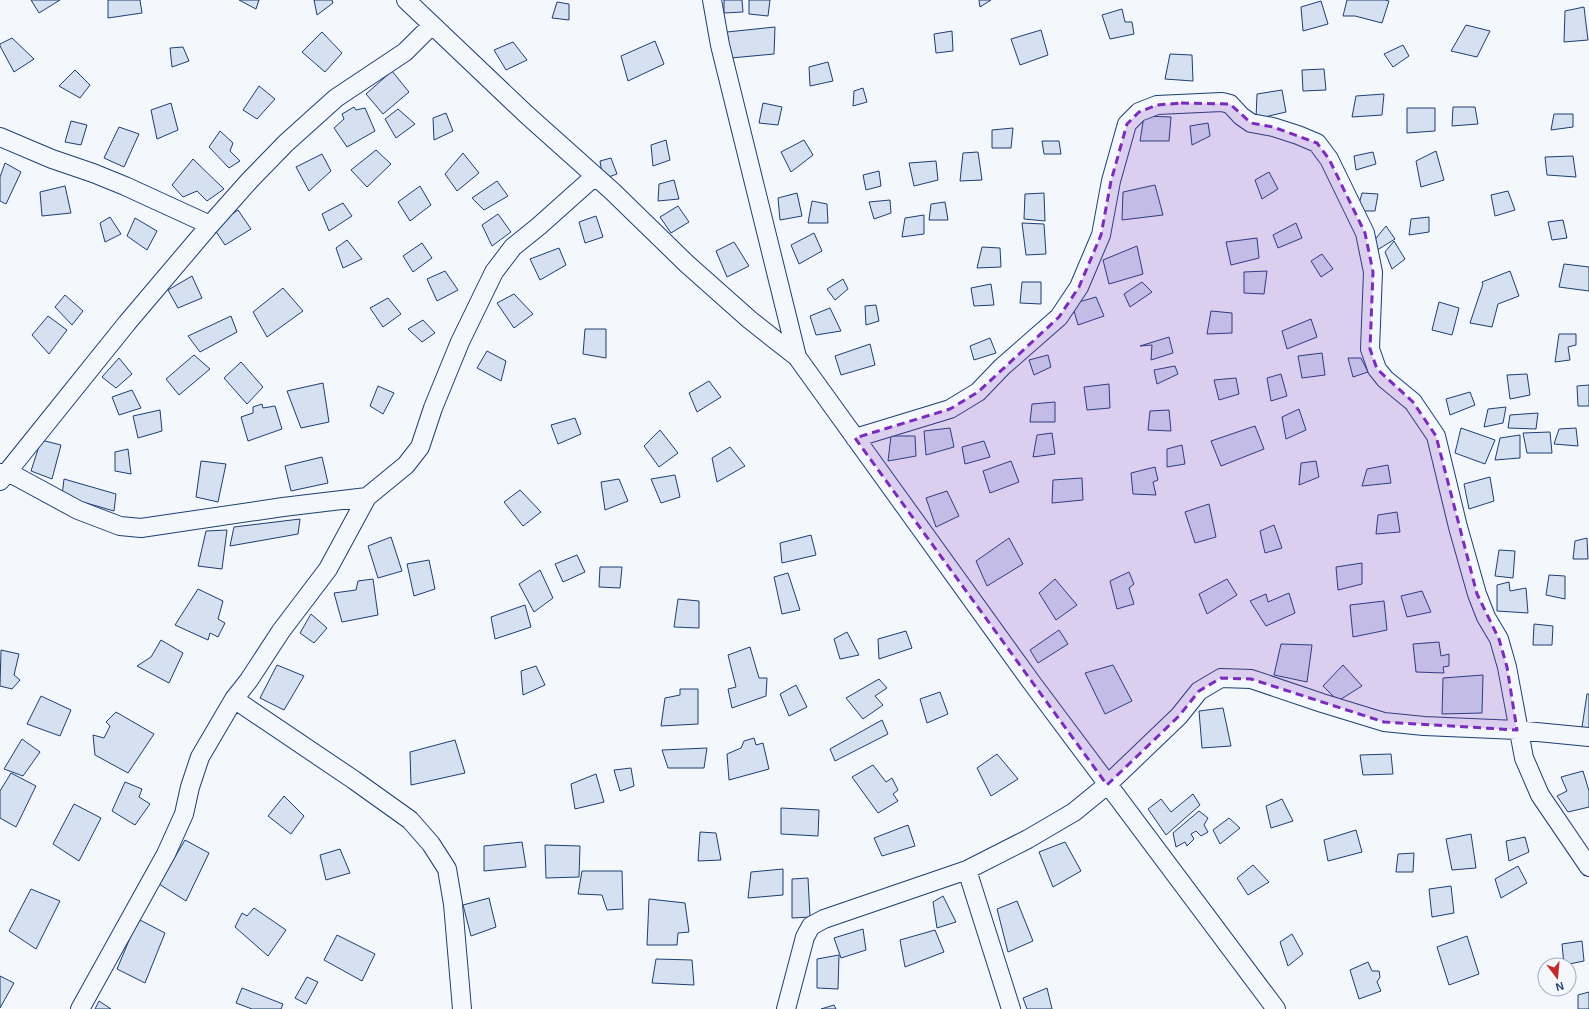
<svg xmlns="http://www.w3.org/2000/svg" width="1589" height="1009" font-family="Helvetica,sans-serif">
<style>
.building{fill:#d5e0f0;stroke:#1d3f73}
.lines{fill:none;stroke-linecap:round;stroke-linejoin:round}
.minor-casing{stroke:#1d3f73;stroke-width:20}
.minor{stroke:#f4f7fb;stroke-width:18}
.marked{fill:#7b2cbf;fill-opacity:0.2;stroke:#7b2cbf;stroke-width:3;stroke-dasharray:8 5;stroke-linejoin:round}
</style>
<rect width="100%" height="100%" fill="#f4f7fb"/>
<path class="building" d="M 31,0 L 60,0 L 39,13 Z
M 108,0 L 140,0 L 142,13 L 108,18 Z
M 239,0 L 259,0 L 256,9 Z
M 314,0 L 332,0 L 333,3 L 317,15 Z
M 724,0 L 742,0 L 743,12 L 724,13 Z
M 749,0 L 770,0 L 768,16 L 749,14 Z
M 979,0 L 991,0 L 980,7 Z
M 1347,0 L 1385,0 L 1389,1 L 1382,23 L 1355,16 L 1343,16 Z
M 1321,1 L 1328,24 L 1303,31 L 1301,7 Z
M 557,2 L 569,4 L 569,20 L 552,18 Z
M 1584,7 L 1588,40 L 1564,42 L 1565,11 Z
M 1122,9 L 1125,22 L 1132,22 L 1134,34 L 1110,39 L 1102,15 Z
M 1466,25 L 1490,31 L 1477,57 L 1451,51 Z
M 775,27 L 774,54 L 731,58 L 727,32 Z
M 1041,30 L 1048,55 L 1020,65 L 1011,39 Z
M 952,31 L 953,51 L 936,53 L 934,34 Z
M 322,32 L 342,53 L 325,72 L 302,52 Z
M 12,38 L 34,59 L 14,72 L 0,46 L 0,44 Z
M 655,41 L 664,64 L 628,81 L 621,56 Z
M 513,42 L 527,60 L 506,70 L 494,50 Z
M 1403,45 L 1409,56 L 1393,67 L 1384,54 Z
M 183,47 L 189,61 L 172,67 L 170,48 Z
M 1170,54 L 1192,55 L 1193,81 L 1165,79 Z
M 828,62 L 833,81 L 810,86 L 809,67 Z
M 1324,69 L 1326,90 L 1303,91 L 1302,70 Z
M 75,70 L 90,85 L 80,98 L 59,86 Z
M 392,71 L 409,92 L 383,114 L 366,94 Z
M 259,86 L 275,99 L 257,119 L 243,110 Z
M 863,88 L 867,102 L 853,106 L 854,91 Z
M 1282,90 L 1286,112 L 1256,119 L 1257,94 Z
M 1384,94 L 1382,115 L 1352,117 L 1356,96 Z
M 171,103 L 178,130 L 157,139 L 151,110 Z
M 763,103 L 782,107 L 778,125 L 759,123 Z
M 354,107 L 356,110 L 365,108 L 375,131 L 347,147 L 334,128 L 344,119 L 342,114 Z
M 1453,107 L 1475,107 L 1478,124 L 1452,126 Z
M 1407,108 L 1435,108 L 1435,131 L 1407,133 Z
M 398,109 L 415,124 L 396,138 L 385,119 Z
M 446,113 L 453,131 L 434,140 L 433,118 Z
M 1554,114 L 1573,114 L 1573,127 L 1551,130 Z
M 1144,116 L 1171,117 L 1169,141 L 1140,141 Z
M 71,121 L 87,125 L 81,145 L 65,142 Z
M 1208,123 L 1210,136 L 1192,145 L 1190,126 Z
M 119,127 L 139,134 L 124,167 L 104,158 Z
M 1013,128 L 1011,148 L 992,148 L 992,130 Z
M 220,131 L 233,143 L 230,151 L 240,161 L 229,168 L 209,147 Z
M 666,140 L 670,160 L 653,166 L 651,145 Z
M 804,140 L 813,155 L 791,172 L 781,152 Z
M 1042,141 L 1059,141 L 1061,154 L 1044,154 Z
M 376,150 L 391,164 L 367,187 L 351,170 Z
M 1436,151 L 1444,180 L 1421,187 L 1416,161 Z
M 978,152 L 982,180 L 960,181 L 963,153 Z
M 1373,152 L 1376,164 L 1356,170 L 1354,156 Z
M 463,153 L 479,173 L 457,191 L 445,174 Z
M 322,154 L 331,171 L 309,191 L 296,167 Z
M 1573,156 L 1576,177 L 1547,175 L 1545,157 Z
M 611,158 L 617,174 L 603,179 L 600,161 Z
M 193,159 L 224,189 L 207,201 L 197,191 L 183,197 L 172,185 Z
M 936,161 L 938,180 L 914,186 L 909,163 Z
M 5,163 L 21,172 L 6,204 L 0,201 L 0,177 Z
M 879,171 L 881,186 L 866,190 L 863,175 Z
M 1269,172 L 1278,189 L 1262,199 L 1255,180 Z
M 674,180 L 679,199 L 658,201 L 659,184 Z
M 497,181 L 508,196 L 484,210 L 472,198 Z
M 1155,185 L 1163,215 L 1122,220 L 1123,192 Z
M 65,186 L 71,213 L 42,216 L 40,192 Z
M 420,186 L 431,205 L 410,221 L 398,202 Z
M 1508,191 L 1515,210 L 1495,216 L 1491,195 Z
M 797,193 L 802,216 L 780,220 L 778,198 Z
M 1044,193 L 1045,221 L 1024,219 L 1025,194 Z
M 1362,193 L 1378,194 L 1375,211 L 1357,211 Z
M 890,200 L 891,213 L 874,219 L 869,202 Z
M 812,201 L 827,204 L 828,223 L 808,223 Z
M 945,202 L 948,220 L 929,220 L 931,204 Z
M 343,203 L 352,216 L 329,231 L 322,214 Z
M 678,206 L 689,222 L 671,233 L 660,217 Z
M 238,210 L 251,229 L 225,245 L 213,227 Z
M 498,214 L 511,232 L 492,246 L 482,225 Z
M 924,215 L 924,234 L 902,237 L 905,218 Z
M 596,216 L 603,237 L 585,243 L 579,222 Z
M 110,217 L 121,234 L 105,242 L 100,223 Z
M 1429,217 L 1429,232 L 1409,235 L 1411,219 Z
M 135,218 L 157,231 L 147,250 L 127,236 Z
M 1563,220 L 1567,238 L 1552,240 L 1548,222 Z
M 1022,223 L 1044,224 L 1046,254 L 1026,255 Z
M 1296,223 L 1302,238 L 1278,248 L 1273,235 Z
M 1386,226 L 1395,239 L 1374,252 L 1372,243 Z
M 814,233 L 822,251 L 799,264 L 791,245 Z
M 1257,238 L 1259,258 L 1231,265 L 1226,242 Z
M 347,240 L 362,259 L 343,268 L 336,248 Z
M 1394,241 L 1405,259 L 1392,269 L 1385,252 Z
M 734,242 L 749,266 L 727,277 L 716,251 Z
M 422,243 L 432,258 L 413,272 L 403,256 Z
M 1137,246 L 1143,274 L 1109,284 L 1103,260 Z
M 982,247 L 1000,248 L 1001,267 L 977,268 Z
M 559,248 L 566,265 L 540,280 L 530,259 Z
M 1322,254 L 1333,269 L 1321,277 L 1311,261 Z
M 1564,264 L 1589,267 L 1589,291 L 1559,287 Z
M 445,271 L 458,290 L 437,301 L 427,279 Z
M 1267,271 L 1264,294 L 1244,293 L 1244,272 Z
M 1510,271 L 1519,296 L 1498,304 L 1492,327 L 1470,323 L 1483,284 L 1482,282 Z
M 192,276 L 202,298 L 178,308 L 168,290 Z
M 843,279 L 848,289 L 835,300 L 827,289 Z
M 1022,282 L 1041,282 L 1041,304 L 1020,303 Z
M 1142,282 L 1152,292 L 1130,307 L 1124,294 Z
M 991,284 L 994,305 L 974,306 L 971,288 Z
M 283,288 L 303,311 L 267,337 L 253,312 Z
M 514,294 L 533,314 L 514,328 L 497,303 Z
M 65,295 L 83,311 L 72,325 L 55,307 Z
M 1096,297 L 1104,316 L 1078,325 L 1072,304 Z
M 388,298 L 401,314 L 383,327 L 370,308 Z
M 1439,302 L 1459,308 L 1452,335 L 1432,330 Z
M 876,305 L 879,321 L 866,325 L 865,306 Z
M 830,308 L 841,331 L 816,335 L 810,316 Z
M 1211,311 L 1232,313 L 1232,333 L 1207,334 Z
M 48,316 L 67,330 L 49,354 L 32,335 Z
M 231,316 L 237,332 L 200,352 L 188,336 Z
M 1311,319 L 1317,337 L 1287,349 L 1282,331 Z
M 423,320 L 435,333 L 422,342 L 408,329 Z
M 585,329 L 606,329 L 606,358 L 583,354 Z
M 1559,334 L 1576,334 L 1576,345 L 1568,347 L 1570,360 L 1555,362 Z
M 1169,337 L 1173,353 L 1151,360 L 1152,345 L 1140,346 Z
M 990,338 L 996,353 L 974,360 L 970,346 Z
M 870,344 L 875,365 L 841,375 L 835,356 Z
M 487,351 L 506,361 L 501,381 L 477,368 Z
M 1322,353 L 1325,375 L 1302,378 L 1298,356 Z
M 194,355 L 210,369 L 179,395 L 166,379 Z
M 1048,355 L 1051,367 L 1034,375 L 1029,360 Z
M 119,358 L 132,374 L 116,388 L 102,377 Z
M 1348,358 L 1361,358 L 1368,372 L 1353,377 Z
M 241,362 L 263,387 L 247,404 L 224,378 Z
M 1175,366 L 1178,374 L 1157,384 L 1154,370 Z
M 1281,374 L 1287,396 L 1271,401 L 1267,378 Z
M 1527,374 L 1530,395 L 1510,399 L 1507,375 Z
M 1236,378 L 1239,394 L 1219,400 L 1214,380 Z
M 709,381 L 721,397 L 697,412 L 689,393 Z
M 323,383 L 329,422 L 301,428 L 287,391 Z
M 1109,384 L 1110,408 L 1087,410 L 1084,387 Z
M 1589,385 L 1589,406 L 1578,406 L 1577,386 Z
M 378,386 L 394,393 L 383,414 L 370,406 Z
M 132,390 L 141,408 L 119,415 L 112,397 Z
M 1470,392 L 1475,405 L 1450,415 L 1446,399 Z
M 1055,402 L 1055,422 L 1030,422 L 1032,404 Z
M 262,404 L 263,408 L 275,406 L 282,429 L 248,441 L 241,417 L 253,413 L 253,407 Z
M 1506,407 L 1503,423 L 1484,427 L 1488,409 Z
M 1299,409 L 1306,430 L 1286,439 L 1282,417 Z
M 160,410 L 162,431 L 138,438 L 133,416 Z
M 1169,410 L 1171,431 L 1148,430 L 1150,411 Z
M 1538,413 L 1536,429 L 1508,428 L 1510,415 Z
M 575,418 L 581,434 L 558,444 L 551,425 Z
M 1255,426 L 1264,449 L 1221,466 L 1211,441 Z
M 950,428 L 954,447 L 926,455 L 924,431 Z
M 1461,428 L 1495,440 L 1485,464 L 1455,453 Z
M 1576,428 L 1578,446 L 1554,444 L 1559,429 Z
M 660,430 L 678,453 L 659,467 L 644,446 Z
M 1550,432 L 1552,453 L 1527,453 L 1523,433 Z
M 1052,433 L 1055,454 L 1033,457 L 1037,435 Z
M 1520,435 L 1520,458 L 1495,460 L 1500,438 Z
M 891,436 L 915,436 L 916,456 L 888,461 Z
M 41,440 L 61,445 L 52,479 L 31,471 Z
M 984,441 L 990,457 L 965,464 L 962,447 Z
M 1182,445 L 1185,464 L 1167,467 L 1167,449 Z
M 730,447 L 745,466 L 717,482 L 712,458 Z
M 128,449 L 131,474 L 115,471 L 115,452 Z
M 322,457 L 328,483 L 291,491 L 285,466 Z
M 201,461 L 226,464 L 218,502 L 196,497 Z
M 1011,461 L 1019,482 L 990,493 L 983,471 Z
M 1316,461 L 1319,477 L 1299,485 L 1301,463 Z
M 1388,465 L 1391,483 L 1362,486 L 1367,469 Z
M 1155,467 L 1158,480 L 1153,482 L 1156,495 L 1133,494 L 1131,473 Z
M 675,475 L 680,497 L 661,503 L 651,479 Z
M 1490,477 L 1494,501 L 1469,509 L 1464,484 Z
M 1082,478 L 1083,500 L 1052,503 L 1053,480 Z
M 64,479 L 116,494 L 114,511 L 62,496 Z
M 619,479 L 628,501 L 605,510 L 601,482 Z
M 520,490 L 541,512 L 523,526 L 504,502 Z
M 947,491 L 959,516 L 936,527 L 926,498 Z
M 1209,504 L 1216,537 L 1195,543 L 1185,512 Z
M 1397,512 L 1400,532 L 1376,534 L 1378,515 Z
M 300,519 L 298,534 L 230,546 L 234,527 Z
M 1274,525 L 1282,548 L 1265,553 L 1260,531 Z
M 227,530 L 222,569 L 198,566 L 206,531 Z
M 811,535 L 816,555 L 782,563 L 780,543 Z
M 391,537 L 402,571 L 378,578 L 368,546 Z
M 1009,538 L 1023,564 L 987,586 L 976,561 Z
M 1587,538 L 1588,559 L 1573,559 L 1575,541 Z
M 1499,550 L 1515,551 L 1513,578 L 1495,576 Z
M 577,555 L 585,572 L 563,582 L 555,564 Z
M 429,560 L 435,589 L 414,596 L 407,564 Z
M 1362,563 L 1362,584 L 1338,590 L 1336,567 Z
M 600,567 L 622,567 L 620,588 L 599,587 Z
M 540,570 L 553,598 L 534,612 L 519,584 Z
M 1129,572 L 1134,584 L 1129,588 L 1134,604 L 1117,609 L 1110,581 Z
M 788,573 L 800,610 L 782,614 L 774,577 Z
M 1549,575 L 1565,576 L 1565,599 L 1546,595 Z
M 373,579 L 378,615 L 342,622 L 334,593 L 356,590 L 358,581 Z
M 1055,579 L 1077,605 L 1056,620 L 1039,593 Z
M 1227,579 L 1237,595 L 1207,614 L 1199,594 Z
M 1509,582 L 1510,591 L 1526,588 L 1528,613 L 1497,611 L 1497,585 Z
M 198,589 L 223,601 L 218,619 L 225,623 L 218,637 L 210,633 L 208,640 L 175,625 Z
M 1422,591 L 1431,612 L 1407,617 L 1401,596 Z
M 1289,593 L 1295,613 L 1266,626 L 1250,601 L 1266,594 L 1268,602 Z
M 678,599 L 699,601 L 699,628 L 674,627 Z
M 1384,601 L 1387,630 L 1353,637 L 1350,605 Z
M 525,605 L 531,627 L 495,639 L 491,617 Z
M 311,614 L 327,628 L 314,643 L 300,633 Z
M 1534,624 L 1553,626 L 1552,645 L 1533,645 Z
M 1059,630 L 1068,644 L 1038,663 L 1030,650 Z
M 906,631 L 912,648 L 879,659 L 878,639 Z
M 847,632 L 859,655 L 840,659 L 834,639 Z
M 161,640 L 183,653 L 169,683 L 137,666 L 151,657 Z
M 1439,642 L 1441,656 L 1449,654 L 1449,666 L 1443,667 L 1444,673 L 1416,672 L 1413,644 Z
M 1281,644 L 1312,645 L 1307,682 L 1274,675 Z
M 750,647 L 759,678 L 767,678 L 766,696 L 732,708 L 728,689 L 736,687 L 728,655 Z
M 1,650 L 19,654 L 14,675 L 20,680 L 12,689 L 0,686 Z
M 277,665 L 304,676 L 284,710 L 260,698 Z
M 1113,665 L 1132,701 L 1105,714 L 1085,673 Z
M 1343,665 L 1362,686 L 1338,701 L 1323,686 Z
M 536,666 L 545,685 L 523,695 L 521,671 Z
M 1483,675 L 1482,713 L 1442,714 L 1443,678 Z
M 879,679 L 887,688 L 875,696 L 883,705 L 863,719 L 846,698 Z
M 796,685 L 807,707 L 789,716 L 780,694 Z
M 680,689 L 698,689 L 698,724 L 661,726 L 665,698 L 680,695 Z
M 940,692 L 948,714 L 927,723 L 920,699 Z
M 1587,694 L 1589,694 L 1589,729 L 1582,727 Z
M 41,696 L 71,710 L 60,736 L 27,724 Z
M 1223,708 L 1231,746 L 1202,748 L 1199,711 Z
M 116,712 L 154,734 L 128,773 L 95,755 L 93,735 L 104,738 L 110,726 L 106,722 Z
M 882,720 L 888,734 L 835,761 L 830,749 Z
M 754,738 L 756,745 L 763,743 L 769,769 L 729,780 L 727,754 L 741,748 L 744,741 Z
M 22,739 L 40,752 L 23,776 L 4,769 Z
M 455,740 L 465,773 L 411,785 L 410,752 Z
M 707,748 L 704,768 L 668,768 L 662,750 Z
M 997,754 L 1018,779 L 991,796 L 977,768 Z
M 1391,754 L 1393,774 L 1363,775 L 1360,755 Z
M 873,765 L 886,782 L 892,778 L 898,790 L 893,794 L 898,801 L 878,813 L 852,777 Z
M 631,768 L 634,786 L 620,791 L 614,770 Z
M 1583,771 L 1589,791 L 1589,807 L 1568,812 L 1557,796 L 1567,791 L 1561,777 Z
M 11,773 L 36,786 L 16,827 L 0,818 L 0,791 Z
M 596,774 L 604,802 L 575,809 L 571,784 Z
M 125,782 L 142,789 L 139,797 L 150,804 L 135,825 L 112,811 Z
M 1193,794 L 1200,805 L 1166,835 L 1148,809 L 1161,799 L 1171,812 Z
M 284,796 L 304,816 L 291,834 L 268,816 Z
M 1282,799 L 1293,821 L 1271,828 L 1266,806 Z
M 74,804 L 101,818 L 79,861 L 53,844 Z
M 781,808 L 819,810 L 818,836 L 781,834 Z
M 1199,811 L 1208,818 L 1204,825 L 1208,832 L 1201,836 L 1196,831 L 1191,834 L 1194,839 L 1187,846 L 1185,842 L 1176,847 L 1173,833 Z
M 1229,818 L 1240,828 L 1220,844 L 1213,830 Z
M 908,825 L 915,846 L 882,856 L 874,838 Z
M 1356,830 L 1362,852 L 1328,861 L 1324,840 Z
M 700,832 L 716,833 L 721,860 L 698,861 Z
M 1471,834 L 1476,868 L 1452,870 L 1446,839 Z
M 1525,837 L 1529,852 L 1509,861 L 1506,841 Z
M 185,840 L 209,853 L 186,901 L 159,884 Z
M 522,842 L 526,867 L 484,871 L 484,846 Z
M 1065,842 L 1081,871 L 1053,887 L 1039,852 Z
M 545,845 L 580,846 L 579,877 L 546,878 Z
M 340,849 L 350,873 L 326,880 L 320,855 Z
M 1414,853 L 1413,872 L 1396,872 L 1398,854 Z
M 1253,865 L 1269,882 L 1248,895 L 1237,878 Z
M 1518,866 L 1527,883 L 1501,898 L 1495,879 Z
M 783,869 L 783,895 L 748,898 L 751,872 Z
M 582,871 L 622,871 L 623,909 L 607,910 L 602,895 L 578,894 Z
M 808,878 L 810,917 L 792,918 L 792,879 Z
M 1451,886 L 1454,913 L 1432,917 L 1429,889 Z
M 31,889 L 60,901 L 36,949 L 9,931 Z
M 943,896 L 956,922 L 937,928 L 933,902 Z
M 489,898 L 496,927 L 471,936 L 463,905 Z
M 649,899 L 685,903 L 689,932 L 678,933 L 677,945 L 647,945 Z
M 1017,901 L 1033,941 L 1008,952 L 997,909 Z
M 254,908 L 286,930 L 268,956 L 235,927 L 242,913 L 247,916 Z
M 138,919 L 165,933 L 145,983 L 117,969 Z
M 863,929 L 866,950 L 841,958 L 834,938 Z
M 935,930 L 944,952 L 905,967 L 900,940 Z
M 1292,934 L 1303,954 L 1288,966 L 1280,942 Z
M 337,935 L 375,954 L 362,981 L 324,960 Z
M 1467,936 L 1479,974 L 1449,985 L 1437,947 Z
M 1582,941 L 1584,961 L 1564,965 L 1562,944 Z
M 839,955 L 838,989 L 817,988 L 817,959 Z
M 656,959 L 692,960 L 694,985 L 652,983 Z
M 1368,962 L 1372,971 L 1379,971 L 1380,977 L 1377,982 L 1381,991 L 1359,999 L 1350,970 Z
M 0,976 L 14,983 L 0,1008 Z
M 307,977 L 318,982 L 306,1004 L 295,998 Z
M 242,988 L 283,1004 L 281,1009 L 252,1009 L 236,1003 Z
M 1047,988 L 1052,1009 L 1027,1009 L 1023,998 Z
M 1589,992 L 1589,1009 L 1578,1009 L 1578,995 Z
M 99,1001 L 111,1009 L 95,1009 Z
M 834,1005 L 836,1009 L 821,1009 Z"/>
<g class="lines">
<defs>
<path id="minor" d="M 406,0 L 527,115 L 612,191 L 687,264 L 750,320 L 797,357 L 1032,683 L 1276,1009
M 712,0 L 720,45 L 797,357
M 0,137 L 52,159 L 93,173 L 125,186 L 210,225
M 855,438 L 950,409 L 978,392 L 1002,367 L 1059,317 L 1079,287 L 1101,235 L 1111,181 L 1127,124 L 1139,112 L 1157,105 L 1222,102 L 1230,104 L 1241,116 L 1251,123 L 1273,127 L 1298,135 L 1317,143 L 1329,159 L 1365,233 L 1373,272 L 1370,349 L 1377,369 L 1385,379 L 1413,402 L 1436,436 L 1458,527 L 1477,594 L 1486,617 L 1499,639 L 1507,667 L 1524,758 L 1540,795 L 1589,867
M 0,473 L 8,472 L 78,510 L 120,526 L 141,528 L 283,507 L 367,497 L 406,465 L 420,447 L 433,408 L 460,342 L 494,272 L 513,247 L 539,226 L 595,176
M 0,481 L 127,323 L 210,225 L 250,180 L 286,143 L 336,98 L 405,52 L 432,25
M 234,699 L 354,780 L 410,820 L 431,844 L 447,869 L 453,904 L 462,1009
M 967,870 L 1011,1009
M 80,1009 L 166,854 L 184,814 L 190,787 L 200,757 L 234,699 L 249,680 L 281,631 L 328,569 L 367,497
M 786,1009 L 805,937 L 811,926 L 824,919 L 967,870 L 1028,839 L 1074,812 L 1107,785 L 1179,716 L 1199,691 L 1221,678 L 1251,679 L 1322,703 L 1384,722 L 1424,726 L 1517,730 L 1589,737"/>
</defs>
<use href="#minor" class="minor-casing"/>
<use href="#minor" class="minor"/>
</g>
<path class="marked" d="M 1181,103 L 1230,104 L 1251,123 L 1273,127 L 1317,143 L 1329,159 L 1365,233 L 1373,272 L 1370,349 L 1377,369 L 1413,402 L 1436,436 L 1477,594 L 1499,639 L 1507,667 L 1517,730 L 1384,722 L 1251,679 L 1221,678 L 1199,691 L 1179,716 L 1107,785 L 855,438 L 950,409 L 978,392 L 1059,317 L 1079,287 L 1101,235 L 1111,181 L 1127,124 L 1139,112 L 1157,105 Z"/>
<g transform="translate(1557 977) rotate(164)"><circle r="19" fill="#f4f7fb" stroke="#9eadc5"/>
<path d="M0-3L7 15L0 10L-7 15Z" fill="#c62828"/>
<text y="-6" font-size="11" font-weight="bold" text-anchor="middle" fill="#1d3f73">N</text>
</g>
</svg>
